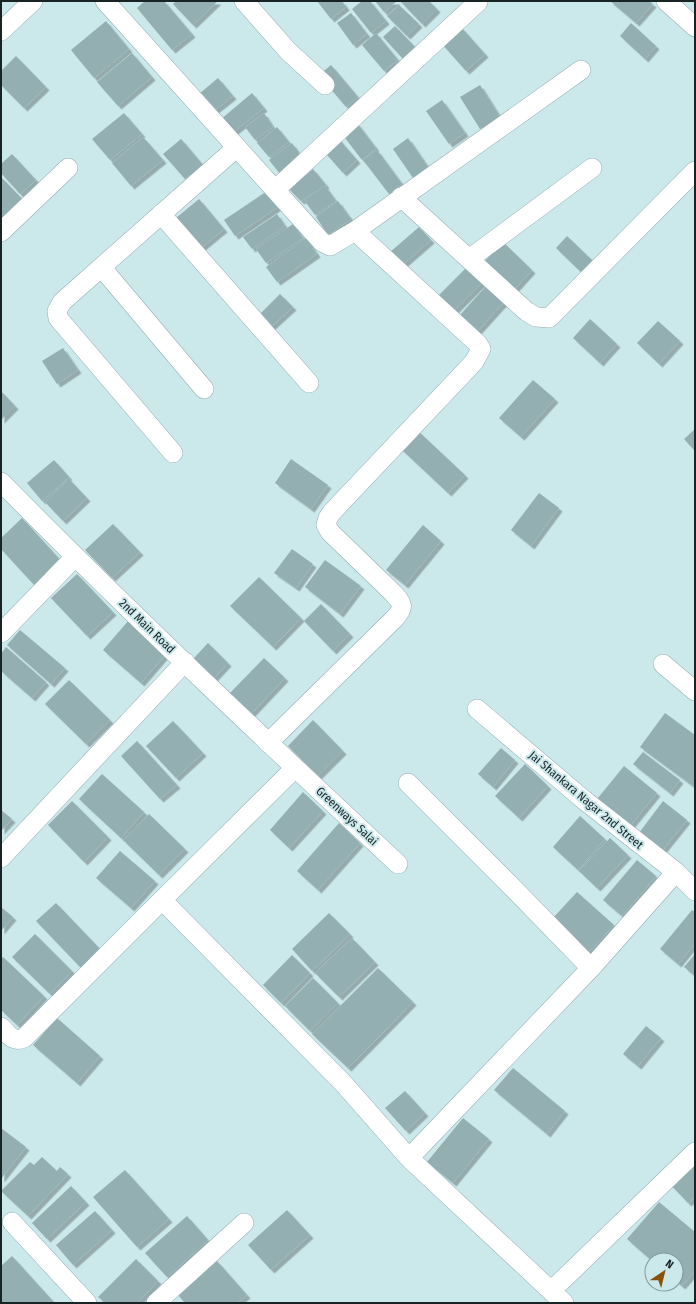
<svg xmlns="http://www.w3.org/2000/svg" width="696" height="1304" font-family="'Fira Sans Condensed',sans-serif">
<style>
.building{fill:#93afb1;filter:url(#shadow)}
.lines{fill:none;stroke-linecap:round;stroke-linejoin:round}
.minor-casing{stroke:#93aeb1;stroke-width:20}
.minor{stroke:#fff;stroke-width:19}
.labels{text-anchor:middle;stroke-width:4;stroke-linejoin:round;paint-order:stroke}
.street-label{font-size:12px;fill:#182324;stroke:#cbe8eb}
</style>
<defs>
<filter id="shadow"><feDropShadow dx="3.5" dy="3.5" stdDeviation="0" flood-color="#0004"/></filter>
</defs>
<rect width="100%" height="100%" fill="#cbe8eb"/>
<path class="building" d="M 145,1 L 164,1 L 192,34 L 172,50 L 137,8 Z
M 176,1 L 218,1 L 193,25 L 173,4 Z
M 317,1 L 342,1 L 346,7 L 331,19 Z
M 362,1 L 370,1 L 386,21 L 371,33 L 352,9 Z
M 375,1 L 397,1 L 384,12 Z
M 403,1 L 429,1 L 437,9 L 422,24 L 401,2 Z
M 610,1 L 649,1 L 653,4 L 636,23 Z
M 399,5 L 419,24 L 407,36 L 387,16 Z
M 351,13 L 367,34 L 353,45 L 337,23 Z
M 106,21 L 129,49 L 94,78 L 71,50 Z
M 631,23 L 656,46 L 645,59 L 620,36 Z
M 395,26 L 416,48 L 404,60 L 383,37 Z
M 461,27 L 485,54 L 466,71 L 442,44 Z
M 376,33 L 398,60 L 384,71 L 362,45 Z
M 132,53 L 152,77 L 118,106 L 97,82 Z
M 16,56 L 46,87 L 24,108 L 1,85 L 1,71 Z
M 331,65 L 358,97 L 346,107 L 319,75 Z
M 218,78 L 233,96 L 214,111 L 199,94 Z
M 480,85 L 500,117 L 480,129 L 460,97 Z
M 252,93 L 264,108 L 231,134 L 220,120 Z
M 442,100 L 465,133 L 449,144 L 426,111 Z
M 124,113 L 142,134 L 110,160 L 92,139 Z
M 264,113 L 273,127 L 255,140 L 245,127 Z
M 357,123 L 376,148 L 362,160 L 342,134 Z
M 277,127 L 289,142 L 269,157 L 257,143 Z
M 143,137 L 163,160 L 131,186 L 112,163 Z
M 337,137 L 357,160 L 343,173 L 322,149 Z
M 408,138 L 428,167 L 413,178 L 393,149 Z
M 181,139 L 203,165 L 185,179 L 163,154 Z
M 292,143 L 303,159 L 281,175 L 269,160 Z
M 377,150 L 402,184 L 389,194 L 363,160 Z
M 12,154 L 36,180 L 20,194 L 1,173 L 1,164 Z
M 313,169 L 326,185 L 301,201 L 289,189 Z
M 1,177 L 24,201 L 1,221 Z
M 325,186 L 336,201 L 315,215 L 304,200 Z
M 267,191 L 278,207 L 235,236 L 224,220 Z
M 199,199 L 224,229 L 201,248 L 176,218 Z
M 338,201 L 351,219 L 328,235 L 316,217 Z
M 277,214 L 285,226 L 252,249 L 243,237 Z
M 293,224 L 303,238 L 266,263 L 256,249 Z
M 419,227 L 431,240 L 400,267 L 389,253 Z
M 567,236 L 594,262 L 583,274 L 556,248 Z
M 306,238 L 317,254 L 277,282 L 266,267 Z
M 503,242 L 532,270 L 513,291 L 483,263 Z
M 466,268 L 482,283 L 454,311 L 438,296 Z
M 487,285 L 505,301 L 477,332 L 459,316 Z
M 280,294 L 293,307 L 271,327 L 259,315 Z
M 590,319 L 617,344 L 600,363 L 573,338 Z
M 658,321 L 680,341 L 659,364 L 637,343 Z
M 63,348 L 78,370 L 57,384 L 42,361 Z
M 533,380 L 555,399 L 521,437 L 499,418 Z
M 1,391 L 15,406 L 1,420 Z
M 695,429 L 695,451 L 684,439 Z
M 417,430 L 465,475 L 448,493 L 400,448 Z
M 291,459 L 328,485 L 311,509 L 275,483 Z
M 54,460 L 69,477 L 42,501 L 27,483 Z
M 69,479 L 87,498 L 63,521 L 45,502 Z
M 539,493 L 559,508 L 531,546 L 511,530 Z
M 22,518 L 63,563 L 36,587 L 1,549 L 1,538 Z
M 113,524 L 140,552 L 112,578 L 85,550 Z
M 423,525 L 441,541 L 405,585 L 386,570 Z
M 292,549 L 313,564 L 296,588 L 274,573 Z
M 325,560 L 361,586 L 340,614 L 305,587 Z
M 77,574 L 113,612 L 87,636 L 51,598 Z
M 259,577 L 301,618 L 273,647 L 230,606 Z
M 321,604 L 350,634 L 333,651 L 304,621 Z
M 129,620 L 166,654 L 141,683 L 103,650 Z
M 20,630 L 65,668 L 51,684 L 7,645 Z
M 208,643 L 228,663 L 214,678 L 194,658 Z
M 6,647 L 46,682 L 32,698 L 1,671 L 1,654 Z
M 264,658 L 285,678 L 251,714 L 230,693 Z
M 69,680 L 110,720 L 86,744 L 45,704 Z
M 665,713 L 695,735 L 695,783 L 693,786 L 640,747 Z
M 313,720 L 343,751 L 318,776 L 288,746 Z
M 173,721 L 203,753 L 176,778 L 146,746 Z
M 137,741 L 177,785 L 160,799 L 121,756 Z
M 501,748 L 515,760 L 493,787 L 478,774 Z
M 643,752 L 680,780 L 670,793 L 633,764 Z
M 525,764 L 548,786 L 519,818 L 495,796 Z
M 624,766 L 657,793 L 626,831 L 593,804 Z
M 102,774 L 144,812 L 121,838 L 79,799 Z
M 303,792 L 323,811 L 289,848 L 270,830 Z
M 72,801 L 108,837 L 84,862 L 48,825 Z
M 663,801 L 687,820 L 662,851 L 639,833 Z
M 1,810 L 12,819 L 1,831 Z
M 149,814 L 185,849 L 159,875 L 123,840 Z
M 580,816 L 605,839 L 578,870 L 553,847 Z
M 339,823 L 360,843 L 318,890 L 297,871 Z
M 610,838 L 628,855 L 597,888 L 579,871 Z
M 120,851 L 155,881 L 131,908 L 96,878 Z
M 637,860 L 656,876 L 622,916 L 603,900 Z
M 577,892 L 614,925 L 589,952 L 552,919 Z
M 56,903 L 101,950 L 81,968 L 36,921 Z
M 1,907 L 13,917 L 1,931 Z
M 692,910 L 695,912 L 695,943 L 678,964 L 660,949 Z
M 329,913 L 350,934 L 312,971 L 292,949 Z
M 35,934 L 72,971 L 50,994 L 12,957 Z
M 352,938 L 375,962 L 339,997 L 315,973 Z
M 695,954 L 695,976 L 684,967 Z
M 292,955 L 310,973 L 281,1003 L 263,985 Z
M 3,957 L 44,996 L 17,1025 L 1,1010 L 1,959 Z
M 378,968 L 413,1002 L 348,1068 L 312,1034 Z
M 313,978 L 338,1003 L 310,1031 L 285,1006 Z
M 57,1018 L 100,1056 L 77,1083 L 33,1045 Z
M 646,1026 L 661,1038 L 638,1066 L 623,1054 Z
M 513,1068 L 565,1111 L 547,1134 L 494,1090 Z
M 405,1091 L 425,1113 L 406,1131 L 385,1108 Z
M 463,1118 L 489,1139 L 453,1183 L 427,1162 Z
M 1,1128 L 26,1147 L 1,1179 Z
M 695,1156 L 695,1197 L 688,1203 L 668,1182 Z
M 42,1157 L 57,1171 L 60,1167 L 68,1174 L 28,1216 L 1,1191 L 30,1162 L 34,1165 Z
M 125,1170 L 169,1219 L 137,1247 L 93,1197 Z
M 71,1186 L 86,1202 L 47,1239 L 32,1223 Z
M 659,1202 L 695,1232 L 695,1271 L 682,1286 L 676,1281 L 676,1260 L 651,1260 L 627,1239 Z
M 287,1210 L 310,1235 L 271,1270 L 248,1245 Z
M 95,1211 L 112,1230 L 73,1265 L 56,1245 Z
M 187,1216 L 208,1240 L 167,1277 L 145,1253 Z
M 12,1256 L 51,1299 L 47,1303 L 1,1303 L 1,1266 Z
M 136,1259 L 158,1281 L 137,1303 L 105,1303 L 98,1297 Z
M 217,1261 L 247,1295 L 237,1303 L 185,1303 L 178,1295 Z"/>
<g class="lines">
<defs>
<path id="minor" d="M 105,1 L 322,242 L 330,246 L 355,231 L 581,70
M 244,1 L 288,51 L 325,85
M 666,1 L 695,27
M 1,31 L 33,1
M 275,190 L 478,2
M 401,197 L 526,311 L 536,317 L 549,318 L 695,171
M 161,214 L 309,383
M 1,232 L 68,168
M 469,259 L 592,168
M 102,268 L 204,389
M 173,453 L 58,318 L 57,311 L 62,302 L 236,148
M 1,482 C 130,613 264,739 398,864
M 1,633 L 75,557
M 663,664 L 695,691
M 477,709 L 584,800 L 676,872 L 695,891
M 268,743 L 395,618 C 405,607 403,604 393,593 L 330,532 L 326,525 L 328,518 L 332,512 L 474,362 L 481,349 L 478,344 L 355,231
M 295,768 L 162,900 L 343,1083 L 409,1158 L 564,1303
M 408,783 L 509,884 L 591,968
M 1,858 L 185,662
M 1,1027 C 8,1034 13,1043 24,1038 L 162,900
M 409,1158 L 591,968 L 676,872
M 12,1222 L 87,1303
M 551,1291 L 695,1152
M 156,1303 L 244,1223"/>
</defs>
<use href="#minor" class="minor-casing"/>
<use href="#minor" class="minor"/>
</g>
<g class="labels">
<g class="street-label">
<text transform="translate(147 626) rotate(44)" y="4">2nd Main Road</text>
<text transform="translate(586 800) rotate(40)" y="4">Jai Shankara Nagar 2nd Street</text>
<text transform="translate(347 816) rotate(43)" y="4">Greenways Salai</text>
</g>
</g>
<rect width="696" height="1304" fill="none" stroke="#182324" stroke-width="4"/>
<g transform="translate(664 1272) rotate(35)"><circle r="19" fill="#cbe8eb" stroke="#83999b"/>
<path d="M0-3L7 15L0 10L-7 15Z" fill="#8b5207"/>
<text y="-6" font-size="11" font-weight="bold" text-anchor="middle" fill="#182324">N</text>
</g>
</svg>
